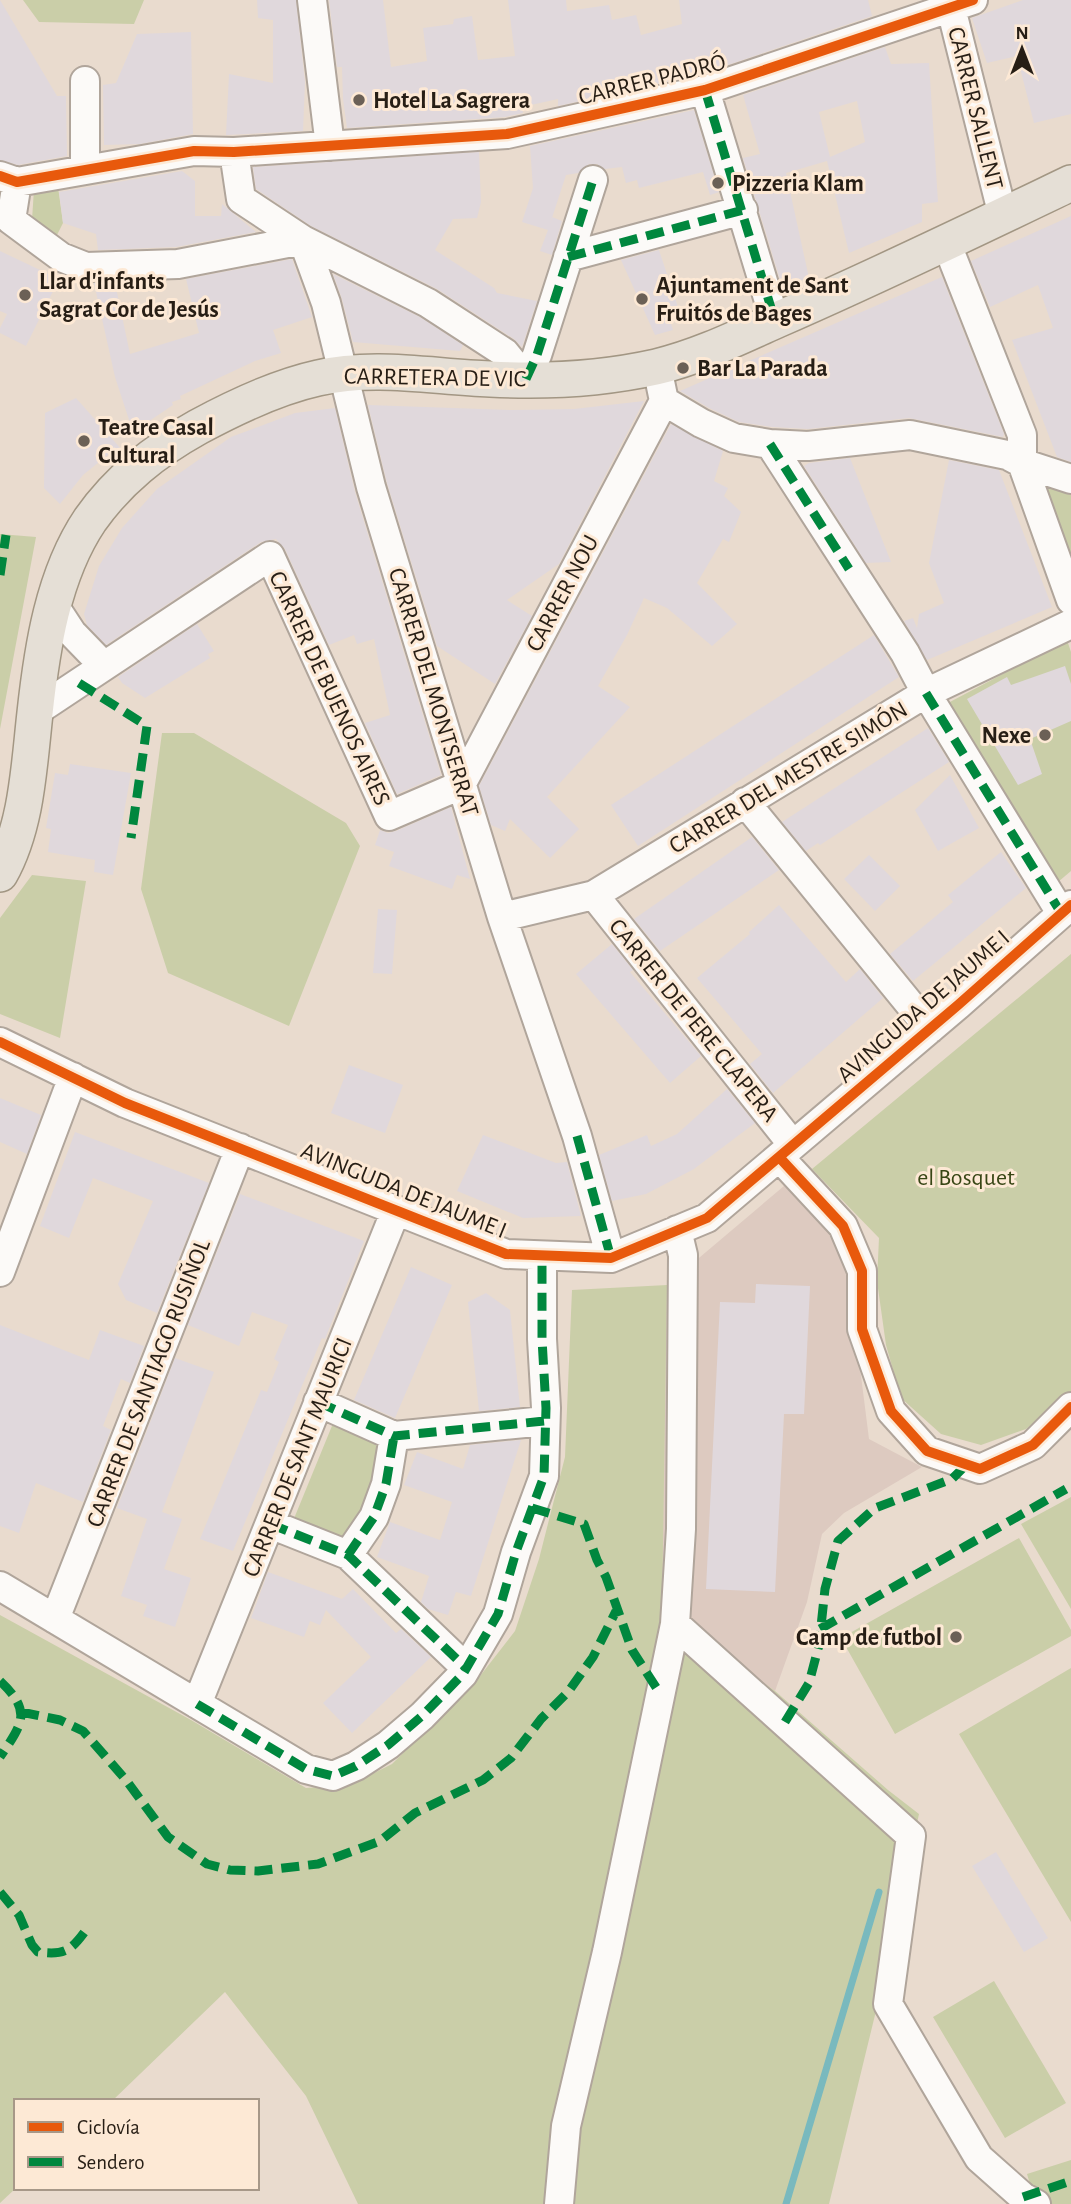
<svg xmlns="http://www.w3.org/2000/svg" width="1071" height="2204" font-family="'Alegreya Sans',sans-serif">
<style>
.industrial{fill:#ddcac0}
.green{fill:#cacea8}
.lines{fill:none;stroke-linecap:round;stroke-linejoin:round}
.stream{stroke:#79b9be;stroke-width:7}
.building{fill:#e0d8dc;fill-rule:evenodd}
.minor-casing{stroke:#b0a59b;stroke-width:32}
.major-casing{stroke:#a29683;stroke-width:38}
.minor{stroke:#fcfaf8;stroke-width:28}
.major{stroke:#e5dfd6;stroke-width:35}
.quiet{stroke:#00873e;stroke-width:9;stroke-dasharray:18 9;stroke-linecap:butt}
.cycleway-casing{stroke:#fde9d5;stroke-width:15}
.cycleway{stroke:#e8590c;stroke-width:10}
.poi-dot{fill:#6b6056;stroke:#fde9d5;stroke-width:2.5}
.labels{text-anchor:middle;stroke-width:6;stroke-linejoin:round;paint-order:stroke}
.street-label{font-size:24px;fill:#271e15;stroke:#fde9d5}
.poi-label{font-size:24px;font-weight:bold;fill:#271e15;stroke:#fde9d5;text-anchor:start}
.park-label{font-size:24px;fill:#384615;stroke:#fde9d5}
</style>
<rect width="100%" height="100%" fill="#e9dbce"/>
<path class="industrial" d="M 784,1186 L 845,1249 L 869,1439 L 922,1467 L 844,1513 L 822,1534 L 807,1602 L 775,1691 L 661,1610 L 664,1370 L 667,1285 Z"/>
<path class="green" d="M 23,0 L 144,0 L 134,24 L 39,22 Z
M 58,187 L 63,223 L 55,239 L 32,220 L 34,189 Z
M 1038,484 L 1071,495 L 1071,577 Z
M 0,534 L 36,537 L 0,729 Z
M 1067,640 L 1071,652 L 1071,871 L 1058,882 L 948,703 Z
M 162,733 L 194,733 L 346,823 L 360,846 L 289,1026 L 168,973 L 141,889 Z
M 32,875 L 86,881 L 60,1038 L 0,1014 L 0,918 Z
M 1071,954 L 1071,1393 L 1026,1429 L 981,1445 L 941,1434 L 901,1398 L 886,1345 L 877,1281 L 879,1238 L 812,1169 Z
M 667,1285 L 662,1609 L 775,1691 L 888,1790 L 919,1814 L 875,2015 L 829,2204 L 358,2204 L 306,2096 L 225,1992 L 112,2101 L 16,2101 L 16,2188 L 0,2203 L 0,1615 L 191,1720 L 306,1788 L 350,1785 L 392,1764 L 480,1676 L 515,1631 L 539,1559 L 565,1457 L 572,1290 Z
M 334,1421 L 380,1439 L 374,1490 L 346,1545 L 293,1521 Z
M 1071,1497 L 1071,1609 L 1021,1524 Z
M 1019,1538 L 1071,1630 L 1071,1636 L 895,1734 L 841,1638 Z
M 1071,1668 L 1071,1922 L 959,1734 Z
M 994,1981 L 1066,2103 L 1005,2138 L 933,2017 Z
M 1071,2160 L 1071,2204 L 1036,2204 L 1027,2174 Z"/>
<g class="lines">
<path class="stream" d="M 786,2204 L 879,1892"/>
</g>
<path class="building" d="M 0,0 L 57,96 L 66,96 L 67,156 L 18,165 L 0,160 Z
M 257,0 L 296,0 L 305,82 L 303,131 L 226,135 L 229,74 L 273,83 L 273,20 L 258,18 Z
M 329,0 L 383,0 L 391,67 L 427,61 L 423,28 L 453,24 L 454,19 L 472,16 L 478,60 L 515,56 L 508,0 L 566,0 L 567,11 L 609,5 L 612,20 L 636,15 L 641,35 L 682,24 L 679,0 L 868,0 L 872,16 L 701,74 L 558,106 L 558,99 L 522,107 L 523,113 L 505,117 L 347,128 L 343,99 L 342,67 L 337,67 Z
M 1023,0 L 1071,0 L 1071,114 L 1034,123 L 1017,56 L 987,63 L 972,18 Z
M 191,32 L 193,134 L 140,144 L 104,145 L 103,85 L 116,83 L 137,34 Z
M 885,47 L 891,64 L 929,63 L 938,202 L 922,204 L 922,222 L 849,253 L 827,161 L 786,173 L 809,278 L 782,286 L 743,158 L 760,154 L 743,95 ZM 857,101 L 865,142 L 830,157 L 819,112 Z
M 694,110 L 719,192 L 710,195 L 703,172 L 639,188 L 637,180 L 626,183 L 622,167 L 605,169 L 597,164 L 589,164 L 578,173 L 566,175 L 550,224 L 552,217 L 562,221 L 552,255 L 540,251 L 548,230 L 522,222 L 533,188 L 530,146 Z
M 479,152 L 481,202 L 477,218 L 453,219 L 435,250 L 494,288 L 497,293 L 537,301 L 522,347 L 514,339 L 437,289 L 311,226 L 256,189 L 253,167 Z
M 182,171 L 195,181 L 195,216 L 221,216 L 222,204 L 256,232 L 176,247 L 98,250 L 96,234 L 63,223 L 59,192 Z
M 1071,216 L 1071,462 L 1057,457 L 1012,340 L 1053,328 L 1038,285 L 990,307 L 971,261 Z
M 659,250 L 680,313 L 669,317 L 673,330 L 655,335 L 621,260 Z
M 0,251 L 59,279 L 26,346 L 0,333 L 0,328 L 7,314 L 0,311 Z
M 292,259 L 312,317 L 273,330 L 281,353 L 255,361 L 180,396 L 181,399 L 172,402 L 173,405 L 133,432 L 115,377 L 94,283 L 115,283 L 130,354 L 199,333 L 186,279 Z
M 333,274 L 420,317 L 463,345 L 460,351 L 353,342 L 342,299 Z
M 942,277 L 1004,434 L 1003,437 L 909,418 L 808,429 L 772,427 L 739,422 L 709,408 L 680,391 Z
M 76,398 L 122,450 L 114,450 L 83,475 L 60,504 L 44,488 L 45,413 Z
M 644,401 L 559,564 L 507,600 L 532,616 L 495,684 L 437,646 L 387,483 L 368,405 L 511,410 L 574,409 Z
M 335,408 L 355,492 L 441,775 L 397,794 L 365,723 L 390,715 L 374,639 L 357,644 L 354,635 L 329,645 L 285,549 L 276,539 L 261,542 L 106,645 L 87,625 L 84,614 L 99,566 L 122,528 L 157,489 L 231,437 L 295,413 Z
M 671,424 L 723,451 L 714,481 L 728,488 L 724,496 L 741,512 L 729,542 L 723,539 L 697,583 L 737,624 L 712,646 L 667,608 L 644,598 L 627,635 L 598,686 L 630,707 L 547,797 L 579,829 L 550,858 L 510,819 L 505,831 L 491,825 L 479,786 Z
M 850,458 L 891,562 L 866,563 L 804,466 L 809,463 Z
M 949,460 L 999,470 L 1052,607 L 927,660 L 904,621 L 913,618 L 917,628 L 919,614 L 944,603 L 929,563 Z
M 197,624 L 214,651 L 208,654 L 210,658 L 145,698 L 122,683 L 118,677 Z
M 874,635 L 899,677 L 638,846 L 611,805 Z
M 1065,666 L 1071,684 L 1071,721 L 1030,739 L 1042,774 L 1018,785 L 967,699 L 1007,677 L 1011,685 Z
M 928,728 L 949,762 L 820,845 L 818,843 L 806,851 L 782,822 Z
M 70,764 L 131,773 L 113,875 L 94,872 L 95,860 L 48,852 L 51,829 L 46,828 L 55,773 L 68,775 Z
M 950,775 L 979,828 L 938,851 L 915,810 Z
M 451,807 L 470,879 L 457,875 L 452,889 L 389,866 L 394,852 L 375,845 L 380,830 L 388,833 L 396,831 Z
M 752,837 L 779,870 L 660,951 L 634,919 Z
M 1001,852 L 1026,888 L 913,981 L 890,954 L 953,902 L 948,895 Z
M 869,855 L 900,886 L 875,911 L 844,879 Z
M 779,905 L 846,982 L 860,969 L 883,998 L 773,1093 L 750,1064 L 762,1054 L 697,978 L 750,934 L 749,932 Z
M 378,909 L 397,910 L 392,974 L 373,973 Z
M 612,944 L 633,970 L 630,972 L 701,1056 L 670,1083 L 576,974 Z
M 349,1065 L 403,1085 L 385,1133 L 331,1113 Z
M 727,1089 L 755,1123 L 694,1169 L 646,1194 L 612,1201 L 599,1155 L 647,1135 L 651,1146 L 677,1134 Z
M 0,1098 L 41,1115 L 27,1154 L 0,1142 Z
M 75,1132 L 209,1183 L 157,1313 L 126,1300 L 118,1284 L 153,1201 L 93,1178 L 69,1238 L 40,1226 Z
M 483,1135 L 556,1163 L 567,1162 L 581,1216 L 523,1218 L 457,1191 Z
M 240,1194 L 364,1241 L 325,1339 L 322,1338 L 233,1551 L 200,1539 L 261,1390 L 267,1392 L 279,1362 L 274,1359 L 288,1325 L 252,1312 L 239,1346 L 188,1325 Z
M 411,1267 L 452,1285 L 395,1418 L 354,1400 Z
M 756,1284 L 810,1286 L 804,1414 L 784,1414 L 775,1592 L 706,1589 L 720,1302 L 755,1303 Z
M 486,1293 L 510,1310 L 520,1407 L 479,1411 L 468,1302 Z
M 0,1325 L 89,1360 L 100,1330 L 144,1346 L 130,1383 L 121,1379 L 103,1426 L 111,1430 L 83,1502 L 36,1483 L 19,1533 L 0,1526 Z
M 175,1358 L 214,1372 L 162,1512 L 182,1519 L 164,1569 L 191,1578 L 175,1627 L 143,1616 L 147,1605 L 121,1596 L 147,1519 L 117,1508 Z
M 521,1440 L 471,1596 L 456,1592 L 448,1615 L 428,1609 L 421,1602 L 429,1576 L 377,1557 L 390,1522 L 440,1540 L 452,1502 L 404,1485 L 417,1452 L 463,1469 L 470,1445 Z
M 268,1572 L 342,1599 L 353,1589 L 396,1633 L 401,1629 L 431,1657 L 352,1733 L 323,1703 L 371,1657 L 326,1610 L 320,1625 L 310,1621 L 304,1637 L 251,1618 Z
M 996,1852 L 1048,1938 L 1024,1952 L 972,1866 Z"/>
<g class="lines">
<defs>
<path id="minor" d="M 312,0 L 330,146
M 949,0 L 1003,216
M 85,81 L 85,169
M 705,90 L 775,321
M 234,152 L 241,199 L 303,240 L 428,303 L 505,353 L 526,379 L 537,355 L 593,180
M 0,176 L 17,182 L 194,151 L 234,152 L 507,134 L 705,90 L 973,0
M 17,182 L 11,220 L 61,257 L 86,267 L 178,264 L 303,240
M 303,240 L 326,303 L 371,487 L 502,917 L 577,1136 L 611,1258
M 946,242 L 1022,435 L 1022,463 L 1071,600
M 568,257 L 743,210
M 657,367 L 664,401 L 701,423 L 734,438 L 770,444 L 808,446 L 910,435 L 1007,455 L 1022,463 L 1071,479
M 770,444 L 905,653 L 926,693 L 1061,913
M 53,604 L 72,633 L 103,665
M 35,712 L 270,556 L 389,816 L 461,785
M 461,785 L 664,401
M 745,802 L 930,1029
M 594,895 L 793,1145
M 502,917 L 594,895 L 926,693 L 1071,624
M 0,1042 L 125,1103 L 506,1254 L 611,1258 L 707,1218 L 958,1005 L 1071,905
M 779,1157 L 843,1226 L 862,1271 L 862,1329 L 891,1411 L 927,1451 L 980,1469 L 1033,1445 L 1071,1407
M 0,1272 L 73,1077
M 318,1402 L 394,1436 L 545,1421
M 270,1524 L 348,1555 L 466,1668
M 348,1555 L 374,1517 L 386,1484 L 394,1436
M 0,1586 L 306,1769 L 333,1776 L 356,1766 L 388,1745 L 422,1716 L 463,1674 L 498,1614 L 516,1552 L 544,1476 L 546,1408 L 542,1339 L 542,1257
M 55,1619 L 240,1148
M 675,1624 L 911,1836 L 888,2004 L 979,2158 L 1023,2197 L 1036,2204
M 197,1704 L 396,1210
M 559,2204 L 566,2126 L 607,1952 L 675,1624 L 681,1529 L 683,1255 L 677,1230"/>
<path id="major" d="M 0,874 C 27,826 29,766 35,713 C 42,648 53,575 90,520 C 119,479 155,451 198,427 C 235,407 277,387 318,378 C 375,365 433,377 490,379 C 545,382 602,379 656,367 C 698,357 737,338 777,320 C 876,277 973,230 1071,183"/>
</defs>
<use href="#minor" class="minor-casing"/>
<use href="#major" class="major-casing"/>
<use href="#minor" class="minor"/>
<use href="#major" class="major"/>
<path class="quiet" d="M 705,90 L 775,321
M 568,257 L 743,210
M 526,379 L 537,355 L 593,180
M 770,444 L 849,569
M 0,575 L 6,535
M 79,683 L 147,726 L 131,838
M 926,693 L 1061,913
M 577,1136 L 611,1258
M 318,1402 L 394,1436 L 545,1421
M 532,1508 L 584,1524 L 597,1560 L 606,1577 L 632,1650 L 661,1695
M 270,1524 L 348,1555 L 466,1668
M 348,1555 L 374,1517 L 386,1484 L 394,1436
M 820,1629 L 1066,1489
M 0,1681 C 33,1712 22,1724 0,1757
M 197,1704 L 306,1769 L 333,1776 L 356,1766 L 388,1745 L 422,1716 L 463,1674 L 498,1614 L 516,1552 L 544,1476 L 546,1408 L 542,1339 L 542,1257
M 21,1712 L 60,1720 L 83,1731 L 126,1780 L 168,1837 L 207,1864 L 230,1870 L 258,1871 L 318,1864 L 380,1841 L 415,1813 L 483,1780 L 511,1758 L 541,1719 L 568,1692 L 593,1657 L 616,1611
M 785,1722 L 809,1683 L 819,1645 L 825,1589 L 838,1541 L 875,1508 L 952,1479 L 966,1465
M 0,1892 L 19,1915 L 32,1945 L 38,1952 C 64,1955 70,1952 86,1930
M 1023,2197 L 1071,2181"/>
<defs>
<path id="cycleway" d="M 0,176 L 17,182 L 194,151 L 234,152 L 507,134 L 705,90 L 973,0
M 0,1042 L 125,1103 L 506,1254 L 611,1258 L 707,1218 L 958,1005 L 1071,905
M 779,1157 L 843,1226 L 862,1271 L 862,1329 L 891,1411 L 927,1451 L 980,1469 L 1033,1445 L 1071,1407"/>
</defs>
<use href="#cycleway" class="cycleway-casing"/>
<use href="#cycleway" class="cycleway"/>
</g>
<g class="poi-dot">
<circle cx="359" cy="100" r="7"/>
<circle cx="718" cy="183" r="7"/>
<circle cx="25" cy="295" r="7"/>
<circle cx="642" cy="299" r="7"/>
<circle cx="683" cy="368" r="7"/>
<circle cx="84" cy="441" r="7"/>
<circle cx="1045" cy="735" r="7"/>
<circle cx="956" cy="1637" r="7"/>
</g>
<g class="labels">
<g class="street-label">
<text transform="translate(652 79) rotate(-14)" y="8">CARRER PADRÓ</text>
<text transform="translate(976 108) rotate(76)" y="8">CARRER SALLENT</text>
<text transform="translate(435 377) rotate(1)" y="8">CARRETERA DE VIC</text>
<text transform="translate(562 593) rotate(-62)" y="8">CARRER NOU</text>
<text transform="translate(330 688) rotate(65)" y="8">CARRER DE BUENOS AIRES</text>
<text transform="translate(434 692) rotate(73)" y="8">CARRER DEL MONTSERRAT</text>
<text transform="translate(788 777) rotate(-31)" y="8">CARRER DEL MESTRE SIMÓN</text>
<text transform="translate(923 1006) rotate(-41)" y="8">AVINGUDA DE JAUME I</text>
<text transform="translate(694 1020) rotate(51)" y="8">CARRER DE PERE CLAPERA</text>
<text transform="translate(404 1190) rotate(22)" y="8">AVINGUDA DE JAUME I</text>
<text transform="translate(148 1383) rotate(-69)" y="8">CARRER DE SANTIAGO RUSIÑOL</text>
<text transform="translate(297 1457) rotate(-68)" y="8">CARRER DE SANT MAURICI</text>
</g>
<g class="poi-label">
<text x="373" y="108">Hotel La Sagrera</text>
<text x="732" y="191">Pizzeria Klam</text>
<text x="39" y="289">Llar d'infants<tspan x="39" dy="28">Sagrat Cor de Jesús</tspan></text>
<text x="656" y="293">Ajuntament de Sant<tspan x="656" dy="28">Fruitós de Bages</tspan></text>
<text x="697" y="376">Bar La Parada</text>
<text x="98" y="435">Teatre Casal<tspan x="98" dy="28">Cultural</tspan></text>
<text x="1031" y="743" text-anchor="end">Nexe</text>
<text x="942" y="1645" text-anchor="end">Camp de futbol</text>
</g>
<g class="park-label">
<text x="966" y="1185">el Bosquet</text>
</g>
</g>
<rect x="14" y="2099" width="245" height="91" fill="#fde9d5" stroke="#a79888" stroke-width="2"/>
<rect x="28" y="2122" width="35" height="10" fill="#e8590c" stroke="#a79888" stroke-width="2"/>
<text x="77" y="2134" font-size="21" fill="#271e15">Ciclovía</text>
<rect x="28" y="2157" width="35" height="10" fill="#00873e" stroke="#a79888" stroke-width="2"/>
<text x="77" y="2169" font-size="21" fill="#271e15">Sendero</text>
<g transform="translate(1022 49)" stroke="#fde9d5" stroke-width="5" paint-order="stroke">
<path d="M0-5L12 26L0 18L-12 26Z" fill="#271e15"/>
<text y="-10" font-size="19" font-weight="bold" text-anchor="middle" fill="#271e15">N</text>
</g>
</svg>
